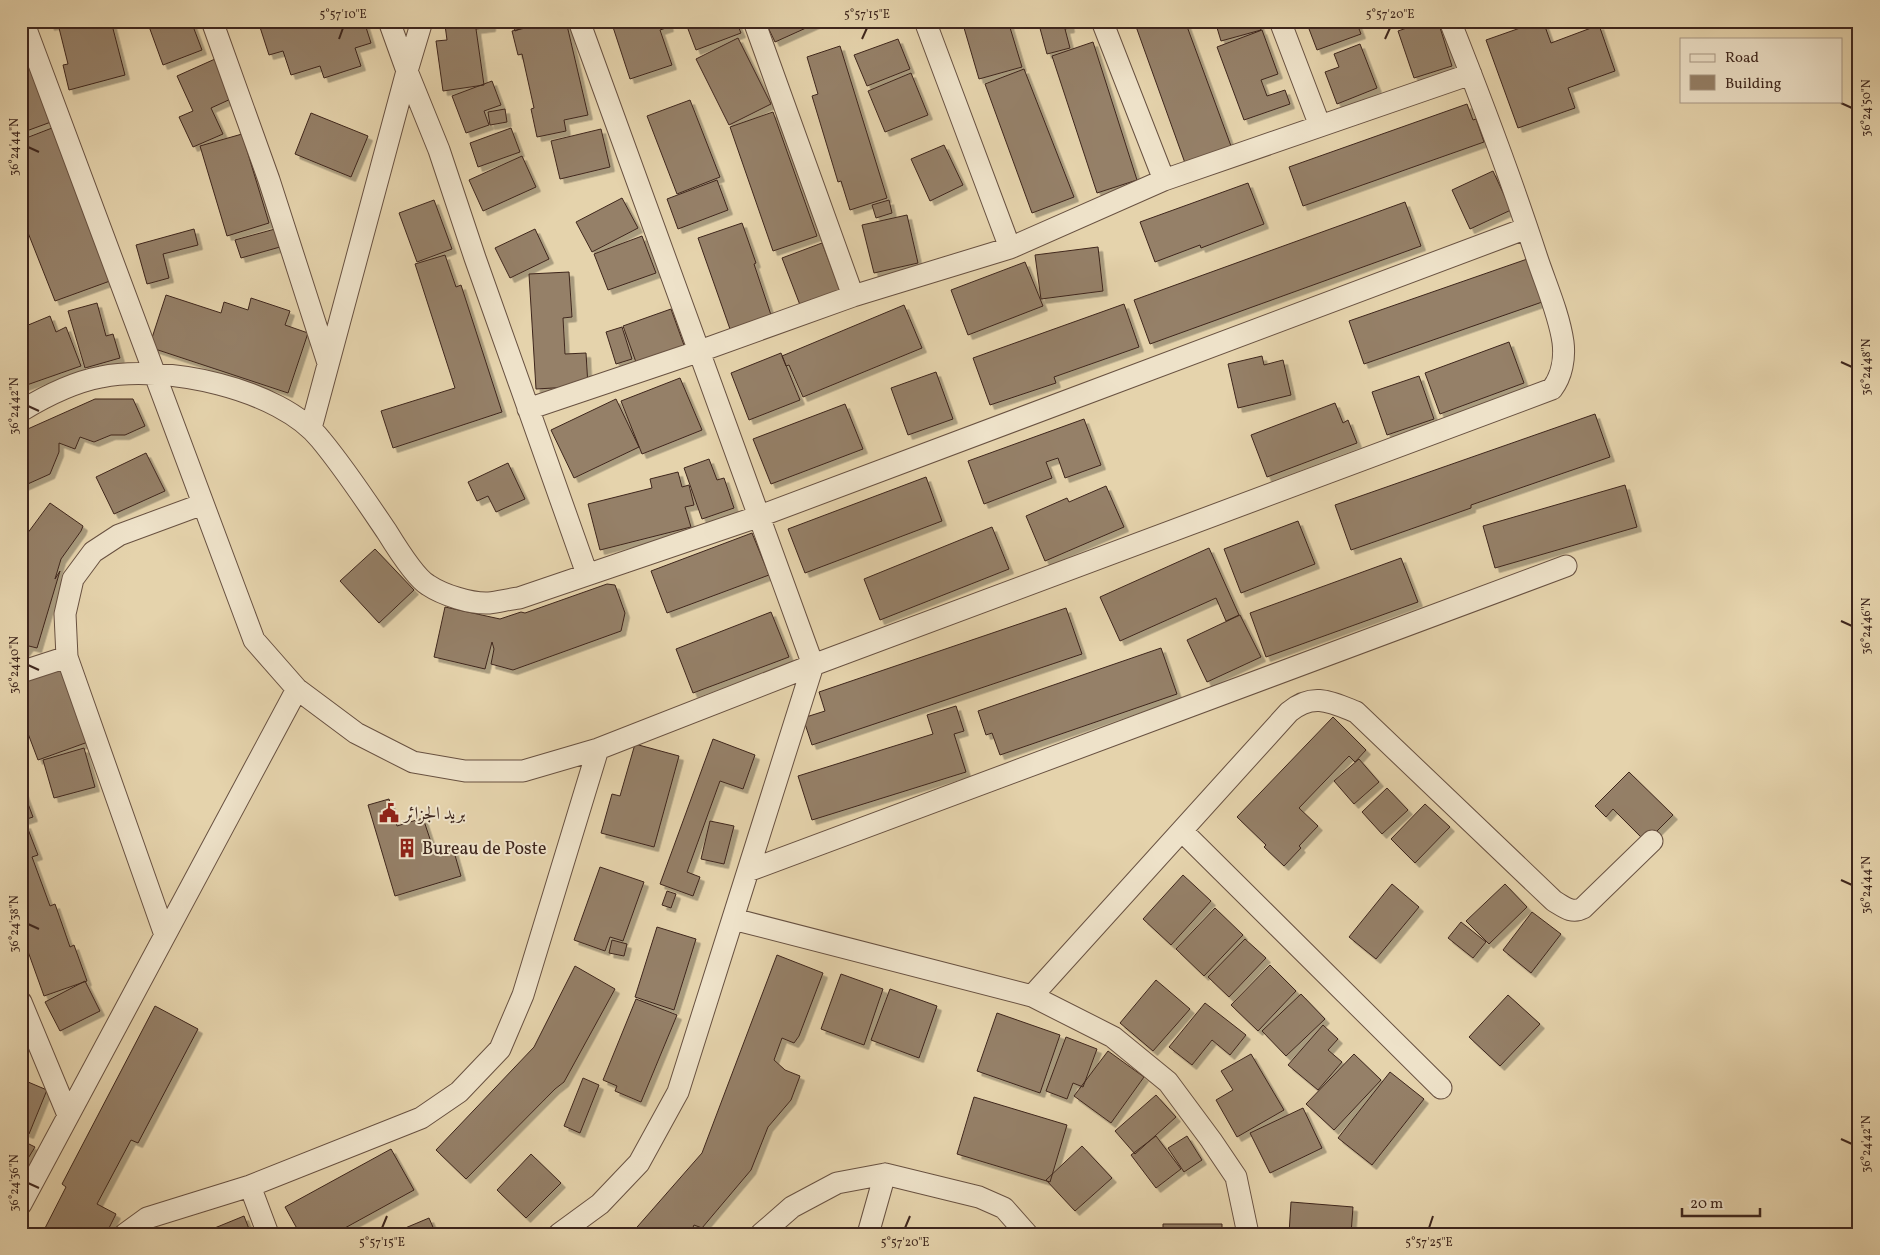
<svg xmlns="http://www.w3.org/2000/svg" width="1880" height="1255" font-family="Vollkorn,Amiri,serif">
<style>
.building{fill:#958067;stroke:#3e261d;filter:url(#shadow)}
.lines{fill:none;stroke-linecap:round;stroke-linejoin:round}
.minor-casing{stroke:#685141;stroke-width:23}
.minor{stroke:#eee2c9;stroke-width:21}
.ticks{fill:none;stroke:#3e261d;stroke-width:2}
.labels{text-anchor:middle;stroke-width:4;stroke-linejoin:round;paint-order:stroke}
.poi-label{font-size:18px;fill:#3e261d;stroke:#eee2c9;text-anchor:start}
.neatline{fill:none;stroke:#3e261d;stroke-width:2}
.ticks-label{font-size:12px;text-anchor:middle;fill:#3e261d}
</style>
<defs>
<filter id="shadow"><feDropShadow dx="4.5" dy="4.5" stdDeviation="0" flood-color="#0004"/></filter>
</defs>
<rect width="100%" height="100%" fill="#e5d3ac"/>
<filter id="stains"><feTurbulence type="fractalNoise" baseFrequency=".004" numOctaves="4"/><feColorMatrix values="0 0 0 0 .2 0 0 0 0 .09 0 0 0 0 .02 0 0 0 .5 -.17"/></filter>
<radialGradient id="worn" r=".72"><stop offset=".6" stop-color="#630" stop-opacity="0"/><stop offset="1" stop-color="#630" stop-opacity=".3"/></radialGradient>
<path class="building" d="M 49,21 L 111,21 L 125,75 L 69,90 L 63,65 L 68,64 L 58,24 L 50,26 Z
M 147,21 L 191,21 L 202,50 L 163,65 Z
M 258,21 L 364,21 L 371,43 L 355,48 L 361,66 L 324,78 L 320,66 L 291,75 L 283,51 L 269,55 Z
M 474,21 L 491,21 L 491,27 L 476,29 L 484,85 L 443,91 L 436,41 L 447,40 L 445,25 Z
M 511,21 L 540,21 L 515,31 Z
M 557,21 L 566,21 L 588,115 L 564,120 L 566,131 L 537,137 L 531,109 L 534,108 L 522,54 L 518,55 L 512,31 Z
M 611,21 L 667,21 L 669,27 L 660,30 L 672,65 L 630,79 Z
M 685,21 L 736,21 L 741,33 L 696,50 Z
M 765,21 L 816,21 L 817,23 L 775,42 Z
M 962,21 L 1008,21 L 1022,67 L 979,79 Z
M 1038,21 L 1069,21 L 1070,28 L 1065,29 L 1070,48 L 1047,54 Z
M 1134,21 L 1185,21 L 1231,146 L 1185,163 Z
M 1215,21 L 1258,21 L 1261,30 L 1221,41 Z
M 1306,21 L 1356,21 L 1361,34 L 1317,50 Z
M 1427,21 L 1438,21 L 1452,66 L 1414,78 L 1398,31 Z
M 1540,21 L 1543,21 L 1551,43 L 1599,25 L 1615,71 L 1568,88 L 1575,108 L 1518,128 L 1486,40 Z
M 1262,30 L 1278,74 L 1261,80 L 1267,96 L 1285,90 L 1290,104 L 1244,120 L 1217,47 Z
M 738,38 L 771,104 L 729,125 L 696,59 Z
M 898,39 L 910,69 L 867,86 L 854,55 Z
M 1093,42 L 1137,180 L 1097,193 L 1052,56 Z
M 1360,44 L 1377,88 L 1337,104 L 1325,72 L 1339,67 L 1334,54 Z
M 840,46 L 887,198 L 850,210 L 841,181 L 838,182 L 812,96 L 818,94 L 807,57 Z
M 21,47 L 51,122 L 21,133 Z
M 215,59 L 233,98 L 211,108 L 223,134 L 193,147 L 179,117 L 193,111 L 177,76 Z
M 1024,69 L 1074,197 L 1032,213 L 985,84 Z
M 911,73 L 928,115 L 885,132 L 868,91 Z
M 492,81 L 501,105 L 484,111 L 489,125 L 466,133 L 452,96 Z
M 690,100 L 720,177 L 677,194 L 647,116 Z
M 1467,104 L 1473,120 L 1476,119 L 1484,142 L 1303,206 L 1289,167 Z
M 505,109 L 507,122 L 490,125 L 488,112 Z
M 773,112 L 817,236 L 773,251 L 730,127 Z
M 311,113 L 368,136 L 351,177 L 295,154 Z
M 52,128 L 110,281 L 55,301 L 21,215 L 21,140 Z
M 511,128 L 520,152 L 478,167 L 470,143 Z
M 601,129 L 610,167 L 560,179 L 551,141 Z
M 242,134 L 269,223 L 227,236 L 200,146 Z
M 944,145 L 963,185 L 930,201 L 911,159 Z
M 522,156 L 536,187 L 483,211 L 469,180 Z
M 1493,171 L 1511,210 L 1470,229 L 1452,190 Z
M 717,180 L 728,210 L 678,229 L 667,199 Z
M 1248,183 L 1264,224 L 1201,248 L 1200,245 L 1155,262 L 1140,222 Z
M 622,198 L 638,228 L 592,252 L 576,222 Z
M 434,200 L 452,249 L 417,262 L 399,213 Z
M 889,200 L 892,213 L 876,218 L 872,205 Z
M 1405,202 L 1421,246 L 1150,344 L 1134,300 Z
M 907,215 L 918,263 L 874,273 L 862,225 Z
M 742,223 L 756,263 L 754,264 L 771,315 L 730,329 L 698,238 Z
M 194,229 L 198,245 L 163,254 L 169,278 L 147,284 L 136,245 Z
M 275,229 L 280,247 L 241,258 L 235,240 Z
M 535,229 L 549,259 L 510,278 L 495,248 Z
M 642,236 L 656,273 L 608,290 L 594,254 Z
M 822,243 L 840,290 L 800,305 L 782,258 Z
M 1098,247 L 1103,291 L 1041,299 L 1035,255 Z
M 445,255 L 456,287 L 461,285 L 502,412 L 393,448 L 381,411 L 455,388 L 415,264 Z
M 1533,257 L 1548,300 L 1364,364 L 1349,321 Z
M 1025,262 L 1043,306 L 968,335 L 951,290 Z
M 569,272 L 572,317 L 563,318 L 565,354 L 586,353 L 588,386 L 536,389 L 529,274 Z
M 166,295 L 221,313 L 224,302 L 248,310 L 251,298 L 290,311 L 285,325 L 308,333 L 288,393 L 149,347 Z
M 97,303 L 106,336 L 113,334 L 120,358 L 85,368 L 68,311 Z
M 1124,304 L 1139,347 L 1054,377 L 1056,383 L 990,405 L 973,358 Z
M 904,305 L 922,348 L 803,397 L 789,365 L 786,366 L 782,356 Z
M 671,309 L 685,348 L 637,365 L 623,326 Z
M 50,316 L 56,332 L 66,327 L 81,366 L 21,387 L 21,328 Z
M 622,327 L 632,359 L 616,364 L 606,332 Z
M 1509,342 L 1524,383 L 1440,414 L 1425,373 Z
M 781,353 L 800,400 L 749,420 L 731,373 Z
M 1262,356 L 1264,365 L 1283,360 L 1291,395 L 1238,408 L 1228,364 Z
M 936,372 L 953,419 L 908,435 L 891,388 Z
M 1419,376 L 1434,419 L 1387,435 L 1372,392 Z
M 680,378 L 702,430 L 642,454 L 621,401 Z
M 95,399 L 133,399 L 145,426 L 125,435 L 111,435 L 94,442 L 80,437 L 75,449 L 59,443 L 59,452 L 50,474 L 21,487 L 21,432 Z
M 616,399 L 639,447 L 574,478 L 551,430 Z
M 1335,403 L 1343,423 L 1348,420 L 1357,443 L 1267,477 L 1251,435 Z
M 845,404 L 863,449 L 771,484 L 753,439 Z
M 1595,414 L 1610,457 L 1471,505 L 1471,508 L 1351,550 L 1335,505 Z
M 1084,419 L 1101,465 L 1065,478 L 1058,458 L 1046,462 L 1052,478 L 984,504 L 968,461 Z
M 146,453 L 165,491 L 114,514 L 96,477 Z
M 709,459 L 717,480 L 724,478 L 734,508 L 702,519 L 684,468 Z
M 508,463 L 525,499 L 496,512 L 488,496 L 477,501 L 468,482 Z
M 678,472 L 682,487 L 689,485 L 694,505 L 685,507 L 691,527 L 600,550 L 588,504 L 652,488 L 650,479 Z
M 926,477 L 942,521 L 805,573 L 788,529 Z
M 1625,485 L 1637,527 L 1495,568 L 1483,526 Z
M 1106,486 L 1124,527 L 1045,561 L 1026,516 L 1067,498 L 1069,502 Z
M 50,503 L 83,526 L 81,531 L 61,559 L 55,579 L 60,571 L 37,648 L 29,646 L 21,657 L 21,548 L 24,538 Z
M 1298,521 L 1315,564 L 1241,593 L 1224,549 Z
M 992,527 L 1009,569 L 880,620 L 864,579 Z
M 752,533 L 769,575 L 667,613 L 651,571 Z
M 1209,548 L 1239,615 L 1226,621 L 1216,598 L 1120,641 L 1100,597 Z
M 375,549 L 414,590 L 379,623 L 340,581 Z
M 1401,558 L 1418,602 L 1266,657 L 1250,613 Z
M 607,584 L 615,585 L 625,613 L 621,631 L 513,670 L 491,664 L 494,649 L 492,642 L 485,669 L 434,657 L 445,607 L 500,619 L 521,612 L 525,613 Z
M 1066,608 L 1082,654 L 812,745 L 803,718 L 825,711 L 819,692 Z
M 771,612 L 789,657 L 693,693 L 676,649 Z
M 1240,615 L 1261,657 L 1207,682 L 1187,640 Z
M 1161,648 L 1177,694 L 1000,755 L 992,733 L 986,735 L 978,711 Z
M 60,668 L 88,742 L 38,760 L 21,715 L 21,683 Z
M 956,706 L 964,731 L 954,734 L 966,772 L 812,820 L 798,776 L 933,734 L 927,715 Z
M 1333,717 L 1366,750 L 1355,762 L 1349,756 L 1299,808 L 1318,826 L 1299,846 L 1301,848 L 1284,866 L 1264,847 L 1266,845 L 1237,817 Z
M 713,739 L 755,755 L 743,789 L 720,781 L 687,872 L 700,877 L 693,896 L 660,884 Z
M 635,744 L 679,756 L 654,847 L 601,833 L 612,794 L 620,796 Z
M 84,748 L 95,787 L 54,798 L 43,760 Z
M 1359,759 L 1379,782 L 1354,804 L 1334,781 Z
M 1629,772 L 1673,815 L 1646,842 L 1613,809 L 1606,817 L 1595,806 Z
M 21,785 L 33,817 L 21,821 Z
M 1387,788 L 1408,810 L 1382,834 L 1362,812 Z
M 389,799 L 397,826 L 423,818 L 434,851 L 452,845 L 461,876 L 395,896 L 368,805 Z
M 1425,804 L 1450,827 L 1415,863 L 1391,839 Z
M 710,821 L 734,826 L 724,864 L 701,859 Z
M 26,824 L 38,855 L 32,857 L 50,906 L 55,904 L 70,947 L 74,945 L 87,981 L 44,996 L 21,932 L 21,826 Z
M 600,867 L 644,882 L 623,941 L 610,937 L 605,951 L 574,940 Z
M 1183,875 L 1211,901 L 1171,945 L 1143,919 Z
M 1392,884 L 1419,907 L 1376,959 L 1349,937 Z
M 1505,884 L 1527,907 L 1489,944 L 1466,921 Z
M 667,891 L 676,894 L 671,908 L 662,905 Z
M 1215,908 L 1243,935 L 1204,976 L 1176,949 Z
M 1532,912 L 1561,934 L 1531,973 L 1503,950 Z
M 1461,922 L 1486,942 L 1473,958 L 1448,938 Z
M 657,927 L 696,939 L 674,1010 L 635,997 Z
M 1245,939 L 1266,958 L 1229,997 L 1208,977 Z
M 612,940 L 627,944 L 624,956 L 609,953 Z
M 777,955 L 823,973 L 799,1036 L 794,1043 L 782,1038 L 774,1060 L 785,1070 L 800,1076 L 791,1100 L 768,1127 L 751,1170 L 702,1228 L 694,1225 L 690,1234 L 631,1234 L 702,1153 Z
M 1270,965 L 1296,991 L 1258,1031 L 1231,1005 Z
M 575,966 L 615,989 L 564,1082 L 555,1089 L 466,1179 L 436,1150 L 534,1047 Z
M 841,974 L 883,989 L 864,1045 L 821,1029 Z
M 1156,980 L 1190,1009 L 1153,1051 L 1120,1023 Z
M 85,981 L 100,1011 L 60,1031 L 45,1002 Z
M 890,989 L 937,1006 L 919,1058 L 871,1040 Z
M 1301,994 L 1325,1019 L 1286,1056 L 1262,1031 Z
M 1508,995 L 1540,1024 L 1500,1066 L 1469,1037 Z
M 636,999 L 677,1015 L 641,1102 L 615,1091 L 617,1086 L 603,1080 Z
M 1205,1003 L 1246,1035 L 1230,1055 L 1212,1040 L 1192,1065 L 1169,1047 Z
M 155,1006 L 198,1029 L 138,1143 L 131,1140 L 97,1204 L 116,1214 L 106,1234 L 42,1234 L 66,1187 L 62,1184 Z
M 997,1013 L 1060,1035 L 1040,1093 L 977,1071 Z
M 1323,1025 L 1338,1039 L 1328,1050 L 1342,1062 L 1318,1090 L 1288,1065 Z
M 1066,1037 L 1097,1049 L 1083,1087 L 1073,1083 L 1067,1099 L 1046,1091 Z
M 1108,1051 L 1144,1077 L 1111,1123 L 1074,1096 Z
M 1251,1054 L 1284,1110 L 1237,1137 L 1216,1100 L 1233,1090 L 1221,1071 Z
M 1354,1054 L 1381,1080 L 1334,1130 L 1306,1104 Z
M 1390,1072 L 1424,1099 L 1372,1165 L 1338,1138 Z
M 583,1078 L 599,1085 L 580,1133 L 564,1126 Z
M 21,1079 L 47,1090 L 29,1134 L 21,1131 Z
M 1156,1095 L 1176,1117 L 1135,1154 L 1115,1131 Z
M 974,1097 L 1067,1125 L 1050,1182 L 957,1154 Z
M 1303,1108 L 1322,1148 L 1270,1173 L 1250,1133 Z
M 1156,1136 L 1181,1169 L 1156,1188 L 1131,1155 Z
M 1187,1136 L 1202,1160 L 1184,1172 L 1168,1148 Z
M 21,1140 L 35,1147 L 21,1170 Z
M 1082,1146 L 1112,1178 L 1075,1211 L 1046,1180 Z
M 391,1149 L 414,1190 L 334,1234 L 300,1234 L 285,1207 Z
M 531,1154 L 561,1183 L 526,1218 L 497,1190 Z
M 1291,1202 L 1353,1207 L 1351,1234 L 1289,1234 Z
M 244,1216 L 251,1234 L 200,1234 Z
M 429,1218 L 436,1234 L 391,1234 Z
M 1163,1224 L 1222,1224 L 1222,1234 L 1163,1234 Z"/>
<g class="lines">
<defs>
<path id="minor" d="M 23,21 L 254,640 L 297,689 L 356,733 L 413,762 L 465,771 L 523,771 L 598,749 L 813,665 L 1552,389 C 1562,376 1565,358 1563,342 C 1559,314 1546,285 1537,258 C 1511,178 1481,99 1450,21
M 212,21 L 269,180 L 328,363
M 389,21 L 407,71 L 439,150 L 475,258 L 587,574
M 754,21 L 853,296
M 925,21 L 1010,248
M 1102,21 L 1164,180
M 1280,21 L 1320,126
M 528,409 L 700,351 L 853,296 L 1010,248 L 1164,180 L 1471,74
M 21,411 C 44,397 74,382 101,377 C 163,364 280,388 321,440 C 345,469 366,501 387,532 C 395,545 416,578 428,585 C 443,595 471,604 489,603 C 499,602 509,599 519,598 L 760,516 L 1527,228
M 311,428 L 407,71 L 422,21
M 21,672 L 67,657
M 1182,831 L 1441,1088
M 748,871 L 1566,566
M 733,919 L 1032,996 L 1113,1037 L 1168,1082 L 1211,1140 L 1236,1177 L 1248,1234
M 165,935 L 67,657 L 65,614 L 73,579 L 93,552 L 119,535 L 203,504
M 1032,996 L 1289,712 C 1313,692 1331,702 1356,712 L 1554,901 C 1564,907 1572,914 1583,908 L 1652,841
M 21,1002 L 68,1115
M 250,1186 L 268,1234
M 21,1204 L 297,689
M 125,1234 L 147,1218 L 250,1186 L 421,1118 L 459,1092 L 500,1049 L 523,995 L 598,749
M 559,1234 L 600,1204 L 639,1163 L 678,1092 L 813,665 L 579,21
M 761,1234 L 792,1207 L 837,1183 L 885,1174
M 868,1234 L 885,1174 L 979,1197 L 1004,1208 L 1027,1234"/>
</defs>
<use href="#minor" class="minor-casing"/>
<use href="#minor" class="minor"/>
</g>
<path class="ticks" d="M 339,39 L 343,28M 862,39 L 867,28M 1385,39 L 1390,28M 1841,103 L 1852,108M 28,147 L 39,152M 1841,362 L 1852,367M 28,406 L 39,411M 1841,621 L 1852,626M 28,665 L 39,670M 1841,880 L 1852,885M 28,924 L 39,929M 1841,1139 L 1852,1144M 28,1183 L 39,1188M 382,1228 L 387,1216M 905,1228 L 910,1216M 1429,1228 L 1433,1216"/>
<defs>
<symbol id="civic-bare" viewBox="-9 -9 18 18"><path d="M-.6-6.5H3V-4.5H.6V-3L4-1V1h2V6H-6V1h2V-1L-.6-3ZM-1.2 2.5V6h2.4V2.5Z" fill="#8f2418" stroke="#eee2c9" stroke-width="2.5" paint-order="stroke"/></symbol>
<symbol id="building-bare" viewBox="-9 -9 18 18"><path d="M-4-6H4V6H1V3H-1V6H-4ZM-2.5-4.3h1.7v1.8h-1.7ZM.8-4.3h1.7v1.8H.8ZM-2.5-1h1.7V.8h-1.7ZM.8-1h1.7V.8H.8Z" fill="#8f2418" stroke="#eee2c9" stroke-width="2.5" paint-order="stroke"/></symbol>
</defs>
<g fill-rule="evenodd">
<use href="#civic-bare" x="375" y="799" width="28" height="28"/>
<use href="#building-bare" x="393" y="834" width="28" height="28"/>
</g>
<g class="labels">
<g class="poi-label">
<text x="404" y="819">بريد الجزائر</text>
<text x="422" y="854">Bureau de Poste</text>
</g>
</g>
<rect width="1880" height="1255" fill="none" stroke="#e5d3ac" stroke-width="55"/>
<rect x="1680" y="38" width="162" height="65" fill="#eee2c9" stroke="#a89784"/>
<rect x="1690" y="54" width="25" height="8" fill="#eee2c9" stroke="#a89784"/>
<text x="1725" y="62" font-size="15" fill="#3e261d">Road</text>
<rect x="1690" y="75" width="25" height="15" fill="#958067" stroke="#a89784"/>
<text x="1725" y="88" font-size="15" fill="#3e261d">Building</text>
<path d="M1682 1208v8h78v-8" fill="none" stroke="#3e261d" stroke-width="2.5"/>
<text x="1690" y="1208" font-size="15" fill="#3e261d" stroke="#eee2c9" stroke-width="4" paint-order="stroke">20 m</text>
<rect x="28" y="28" width="1824" height="1200" class="neatline"/>
<g class="ticks-label">
<text x="343" y="18">5°57'10"E</text>
<text x="867" y="18">5°57'15"E</text>
<text x="1390" y="18">5°57'20"E</text>
<text transform="translate(1866 108) rotate(-90)" y="4">36°24'50"N</text>
<text transform="translate(14 147) rotate(-90)" y="4">36°24'44"N</text>
<text transform="translate(1866 367) rotate(-90)" y="4">36°24'48"N</text>
<text transform="translate(14 406) rotate(-90)" y="4">36°24'42"N</text>
<text transform="translate(1866 626) rotate(-90)" y="4">36°24'46"N</text>
<text transform="translate(14 665) rotate(-90)" y="4">36°24'40"N</text>
<text transform="translate(1866 885) rotate(-90)" y="4">36°24'44"N</text>
<text transform="translate(14 924) rotate(-90)" y="4">36°24'38"N</text>
<text transform="translate(1866 1144) rotate(-90)" y="4">36°24'42"N</text>
<text transform="translate(14 1183) rotate(-90)" y="4">36°24'36"N</text>
<text x="382" y="1246">5°57'15"E</text>
<text x="905" y="1246">5°57'20"E</text>
<text x="1429" y="1246">5°57'25"E</text>
</g>
<rect width="100%" height="100%" filter="url(#stains)"/>
<rect width="100%" height="100%" fill="url(#worn)"/>
</svg>
